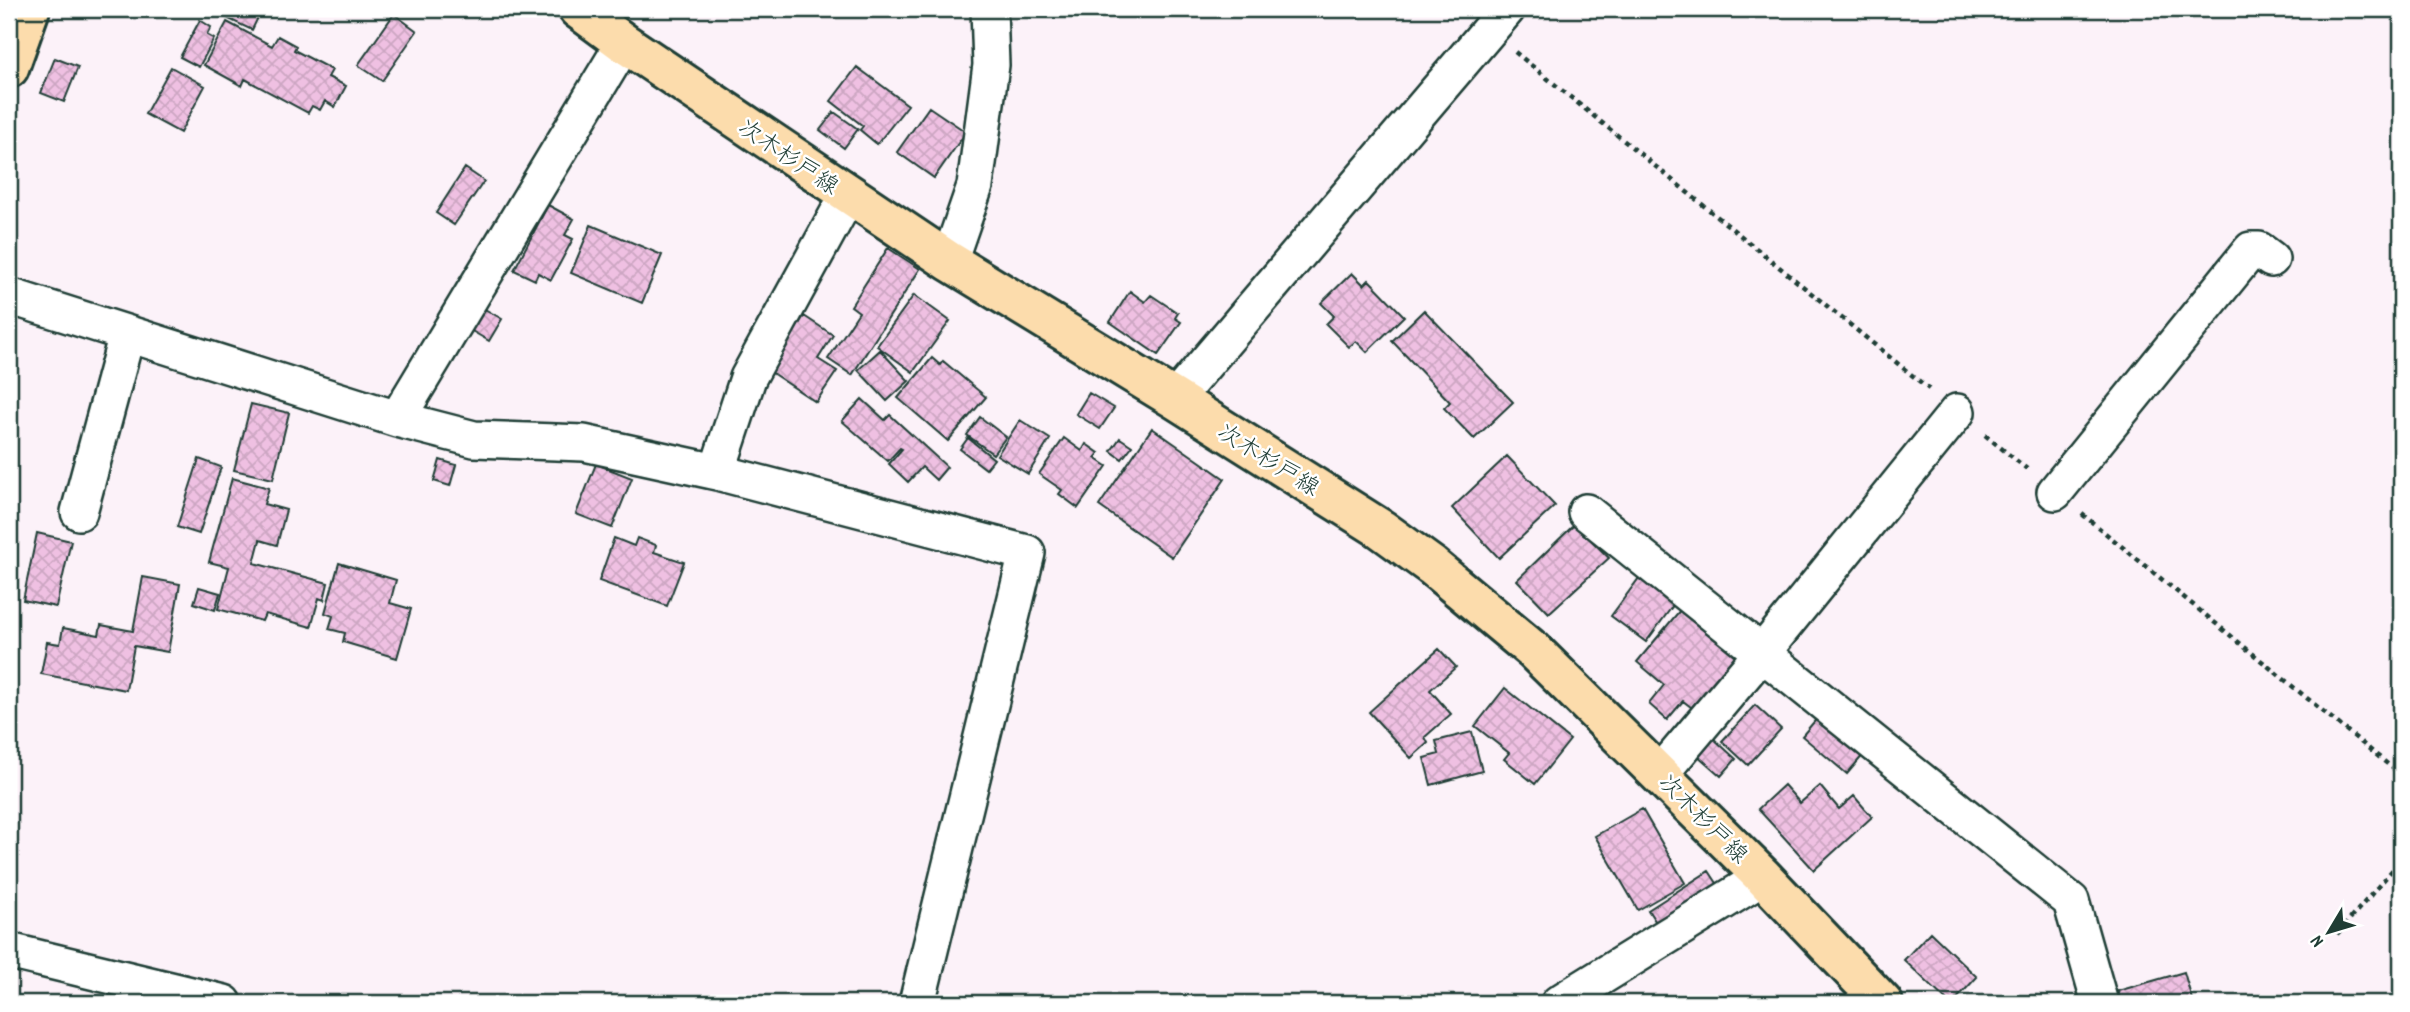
<svg xmlns="http://www.w3.org/2000/svg" width="2410" height="1012" font-family="Dekko,'Klee One',sans-serif">
<style>
.building{fill:url(#building-cross-hatch);stroke:#1f3d34;stroke-width:2}
.lines{fill:none;stroke-linecap:round;stroke-linejoin:round}
.minor-casing{stroke:#1f3d34;stroke-width:40}
.major-casing{stroke:#1f3d34;stroke-width:44}
.path{stroke:#1f3d34;stroke-width:4.5;stroke-dasharray:5 5;stroke-linecap:butt}
.minor{stroke:#fff;stroke-width:35}
.major{stroke:#fcdcac;stroke-width:38}
.labels{text-anchor:middle;stroke-width:5;stroke-linejoin:round;paint-order:stroke}
.street-label{font-size:23px;fill:#1f3d34;stroke:#fff}
</style>
<defs>
<pattern id="building-cross-hatch" width="8" height="8" patternUnits="userSpaceOnUse" patternTransform="scale(1.75)"><rect width="8" height="8" fill="#efc0e2"/><path d="M0 0l8 8M0 8l8-8" fill="none" stroke="#cca6c2"/></pattern>
</defs>
<rect width="100%" height="100%" fill="#fcf2f9"/>
<filter id="ink" filterUnits="userSpaceOnUse"><feTurbulence type="fractalNoise" baseFrequency=".0143" numOctaves="2"/><feDisplacementMap in="SourceGraphic" scale="14" xChannelSelector="R" yChannelSelector="G"/><feConvolveMatrix kernelMatrix="1 2 1 2 8 2 1 2 1" color-interpolation-filters="sRGB"/></filter>
<g filter="url(#ink)">
<path class="building" d="M 215,9 L 262,9 L 252,30 L 214,12 Z
M 394,14 L 417,31 L 382,81 L 358,65 Z
M 200,20 L 211,27 L 207,35 L 214,39 L 199,67 L 180,57 Z
M 227,22 L 272,46 L 278,36 L 296,46 L 294,50 L 332,70 L 328,77 L 346,86 L 335,107 L 325,101 L 320,110 L 312,106 L 308,113 L 245,79 L 242,86 L 204,65 Z
M 55,58 L 78,67 L 64,102 L 41,93 Z
M 171,67 L 205,86 L 180,133 L 145,114 Z
M 857,67 L 908,105 L 877,144 L 860,130 L 863,126 L 831,101 Z
M 929,107 L 966,132 L 934,178 L 897,152 Z
M 834,112 L 858,129 L 844,148 L 820,130 Z
M 465,168 L 484,181 L 454,225 L 436,213 Z
M 548,205 L 574,219 L 565,235 L 573,239 L 551,280 L 538,273 L 535,280 L 514,270 Z
M 591,225 L 662,255 L 642,303 L 571,273 Z
M 888,248 L 920,269 L 852,375 L 828,359 L 859,312 L 851,306 Z
M 1352,273 L 1364,285 L 1369,280 L 1404,316 L 1367,352 L 1356,341 L 1349,347 L 1326,324 L 1334,316 L 1321,303 Z
M 1130,291 L 1145,302 L 1151,295 L 1178,313 L 1175,318 L 1181,322 L 1158,355 L 1110,322 Z
M 914,295 L 950,321 L 913,372 L 877,346 Z
M 483,308 L 502,319 L 489,341 L 470,330 Z
M 1424,310 L 1513,402 L 1474,439 L 1444,408 L 1450,402 L 1392,341 Z
M 804,316 L 833,335 L 818,359 L 837,371 L 816,402 L 769,371 Z
M 880,350 L 909,381 L 887,401 L 858,370 Z
M 932,358 L 940,365 L 943,361 L 986,397 L 948,441 L 898,398 Z
M 1089,393 L 1114,408 L 1100,429 L 1076,414 Z
M 862,399 L 885,420 L 890,415 L 947,467 L 936,480 L 922,467 L 908,482 L 889,464 L 902,449 L 900,448 L 888,461 L 842,421 Z
M 251,404 L 289,413 L 273,479 L 234,470 Z
M 980,417 L 1006,437 L 993,454 L 967,435 Z
M 1020,420 L 1050,439 L 1028,474 L 997,455 Z
M 1152,428 L 1225,479 L 1172,557 L 1099,506 Z
M 968,438 L 994,459 L 986,469 L 960,449 Z
M 1064,438 L 1082,451 L 1086,444 L 1099,453 L 1095,458 L 1107,466 L 1078,508 L 1059,494 L 1062,490 L 1039,474 Z
M 1120,438 L 1132,446 L 1122,459 L 1111,451 Z
M 1507,456 L 1555,506 L 1499,558 L 1452,508 Z
M 199,459 L 221,467 L 199,534 L 177,527 Z
M 440,460 L 456,465 L 450,486 L 434,481 Z
M 596,464 L 632,478 L 612,528 L 576,514 Z
M 232,478 L 269,488 L 264,504 L 286,510 L 277,545 L 260,540 L 254,563 L 328,583 L 324,600 L 319,598 L 311,627 L 265,614 L 262,621 L 218,609 L 229,567 L 209,562 Z
M 1575,524 L 1609,558 L 1549,613 L 1517,580 Z
M 37,533 L 71,541 L 56,607 L 23,600 Z
M 614,538 L 634,546 L 637,538 L 656,545 L 654,552 L 684,562 L 667,606 L 599,581 Z
M 339,563 L 396,580 L 390,603 L 411,609 L 397,658 L 343,642 L 345,633 L 329,629 L 333,616 L 325,613 Z
M 1642,574 L 1677,600 L 1646,642 L 1611,616 Z
M 143,577 L 180,584 L 168,652 L 134,646 L 126,690 L 41,674 L 47,642 L 60,644 L 63,628 L 99,635 L 101,625 L 133,631 Z
M 199,587 L 220,593 L 215,610 L 194,603 Z
M 1681,609 L 1741,659 L 1696,711 L 1683,701 L 1667,720 L 1649,704 L 1664,685 L 1637,662 Z
M 1439,649 L 1456,667 L 1430,690 L 1451,714 L 1425,737 L 1428,743 L 1411,758 L 1369,712 Z
M 1505,688 L 1570,740 L 1535,784 L 1504,759 L 1509,753 L 1475,726 Z
M 1755,705 L 1781,729 L 1748,765 L 1722,741 Z
M 1819,716 L 1864,754 L 1847,774 L 1802,736 Z
M 1472,732 L 1482,771 L 1431,785 L 1424,758 L 1439,754 L 1436,741 Z
M 1713,738 L 1736,759 L 1721,776 L 1697,755 Z
M 1784,785 L 1800,803 L 1820,786 L 1839,809 L 1854,796 L 1872,817 L 1814,870 L 1758,809 Z
M 1642,809 L 1685,883 L 1638,910 L 1595,836 Z
M 1709,871 L 1724,894 L 1663,933 L 1648,910 Z
M 1930,932 L 1977,977 L 1953,1003 L 1949,1003 L 1904,960 Z
M 2184,972 L 2193,1003 L 2121,1003 L 2118,991 Z"/>
<g class="lines">
<defs>
<path id="minor" d="M 949,261 L 975,186 L 991,65 L 989,9
M 9,296 L 397,419 L 474,439 L 584,443 L 717,472 L 1027,553 L 917,1003
M 1175,399 L 1507,9
M 397,419 L 624,43
M 717,472 L 748,378 L 848,195
M 2055,492 L 2251,250 L 2259,250 L 2271,259
M 79,512 L 127,334
M 1586,512 L 2071,901 L 2100,1003
M 1660,774 L 1762,653 L 1957,412
M 9,951 L 224,1003
M 1559,1003 L 1763,877"/>
<path id="major" d="M 578,9 L 624,43 L 949,261 L 1175,399 L 1381,529 L 1432,566 L 1534,651 L 1763,877 L 1883,1003
M 9,68 L 30,9"/>
</defs>
<use href="#minor" class="minor-casing"/>
<use href="#major" class="major-casing"/>
<path class="path" d="M 1515,52 L 1929,389
M 1985,435 L 2027,469
M 2082,514 L 2401,775
M 2337,934 L 2401,860"/>
<use href="#minor" class="minor"/>
<use href="#major" class="major"/>
</g>
</g>
<g class="labels">
<g class="street-label">
<text transform="translate(789 156) rotate(34)" y="8">次木杉戸線</text>
<text transform="translate(1269 459) rotate(32)" y="8">次木杉戸線</text>
<text transform="translate(1704 818) rotate(45)" y="8">次木杉戸線</text>
</g>
</g>
<rect width="2410" height="1012" fill="none" stroke="#fff" stroke-width="35"/>
<rect x="18" y="18" width="2375" height="977" fill="none" stroke="#1f3d34" stroke-width="2.5" filter="url(#ink)"/>
<g transform="translate(2329 932) rotate(232)" stroke="#ffffff" stroke-width="5" paint-order="stroke">
<path d="M0-5L12 26L0 18L-12 26Z" fill="#1f3d34"/>
<text y="-10" font-size="19" font-weight="bold" text-anchor="middle" fill="#1f3d34">N</text>
</g>
</svg>
